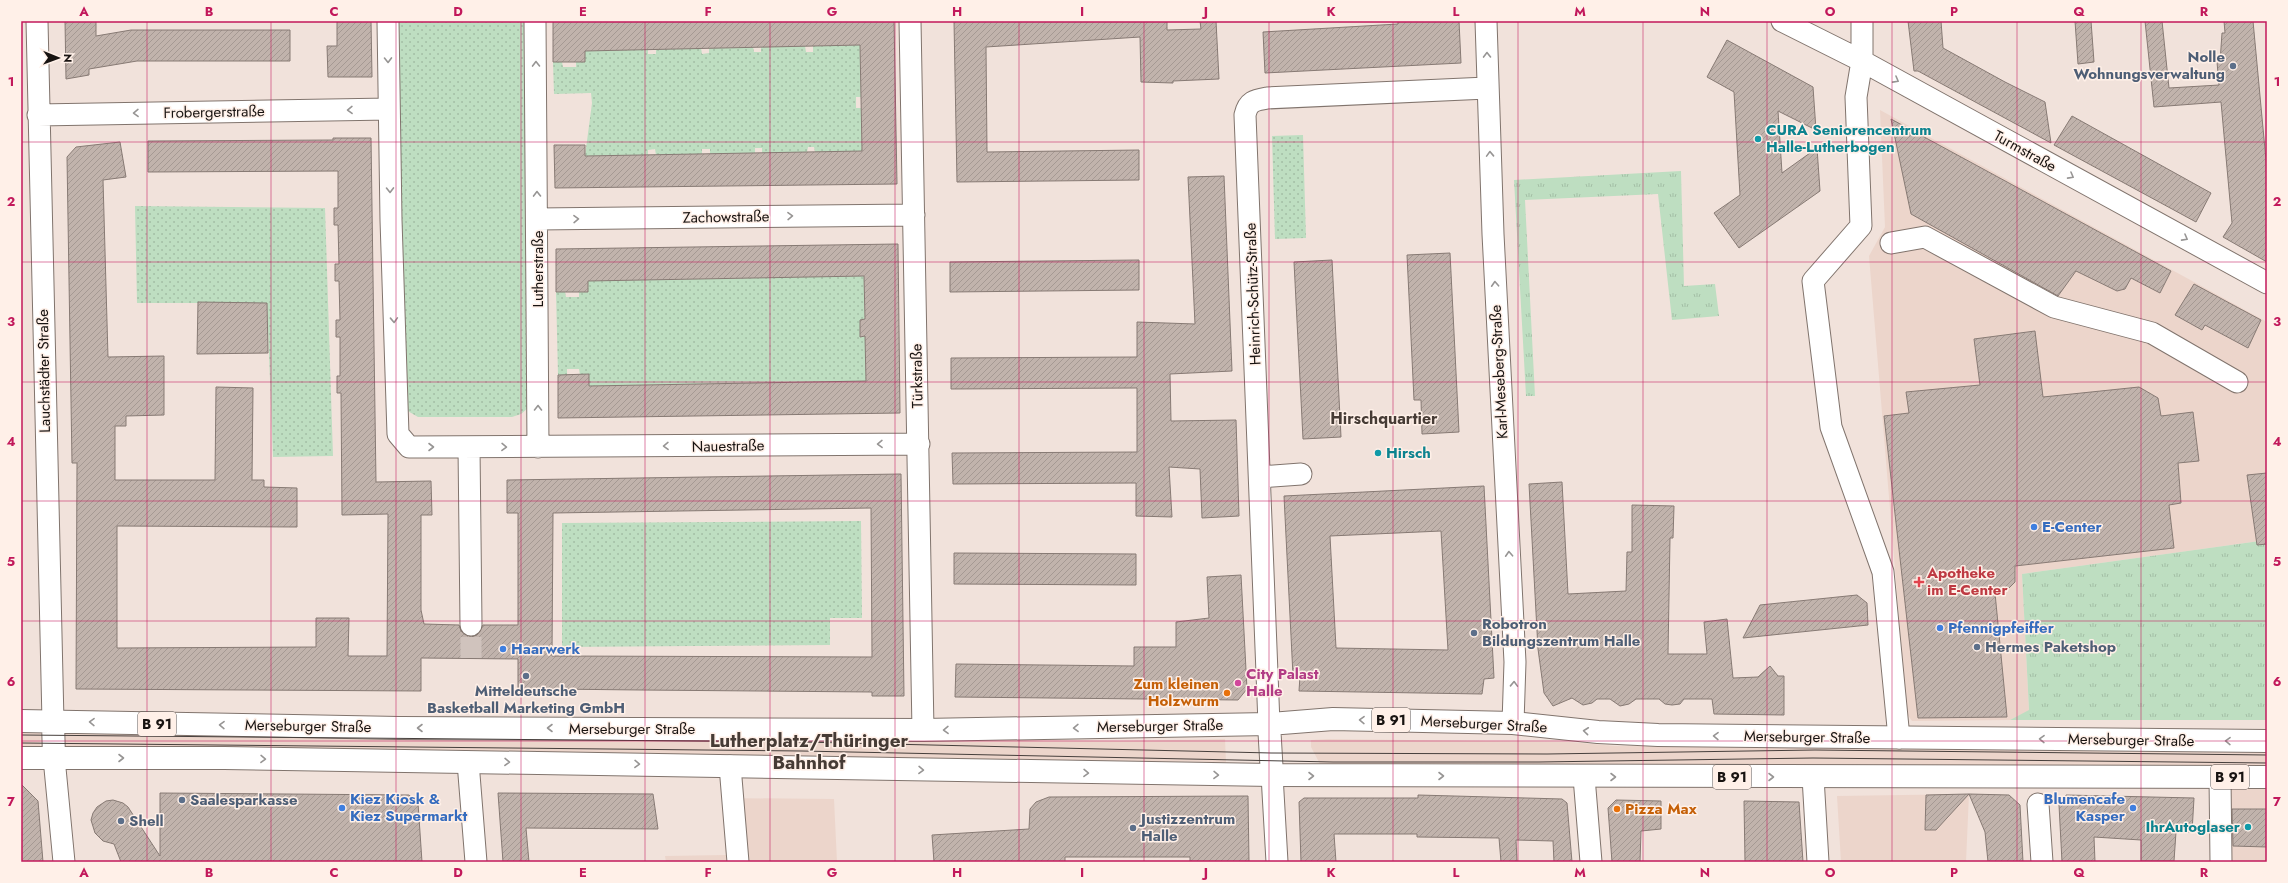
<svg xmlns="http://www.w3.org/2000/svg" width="2288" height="883" font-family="Jost,sans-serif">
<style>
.built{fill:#ecd5cb}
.grass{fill:url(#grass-tufts)}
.park{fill:url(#park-dots)}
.building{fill:url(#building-hatch);stroke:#877a74;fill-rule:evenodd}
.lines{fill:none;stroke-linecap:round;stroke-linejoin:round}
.minor-tunnel{stroke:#d0c3bd;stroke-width:21;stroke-dasharray:21 10;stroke-linecap:butt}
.minor-casing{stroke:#81746d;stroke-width:23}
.major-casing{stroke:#81746d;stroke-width:24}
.minor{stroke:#fff;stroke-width:21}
.major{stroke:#fff;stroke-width:22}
.tram{stroke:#463f3c;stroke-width:1}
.oneway{stroke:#979594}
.grid{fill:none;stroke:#c2185b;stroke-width:1;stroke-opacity:0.55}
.service-dot{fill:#5c6f8a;stroke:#fff0e8;stroke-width:1.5}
.culture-dot{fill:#0f9aa8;stroke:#fff0e8;stroke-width:1.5}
.shop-dot{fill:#3f7fe0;stroke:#fff0e8;stroke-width:1.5}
.health-dot{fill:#e0444e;stroke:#fff0e8;stroke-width:1.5}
.hotel-dot{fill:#d1479c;stroke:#fff0e8;stroke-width:1.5}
.food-dot{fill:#e8710a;stroke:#fff0e8;stroke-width:1.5}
.labels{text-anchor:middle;stroke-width:3;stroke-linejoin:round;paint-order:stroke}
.shield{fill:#fff0e8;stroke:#5d5552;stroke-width:1}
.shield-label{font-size:14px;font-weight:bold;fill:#181311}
.service-label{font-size:15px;font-weight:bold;fill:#4e5e75;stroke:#fff0e8;text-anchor:start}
.street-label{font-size:15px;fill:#181311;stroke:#fff0e8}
.culture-label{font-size:15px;font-weight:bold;fill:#0d838f;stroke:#fff0e8;text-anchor:start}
.shop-label{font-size:15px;font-weight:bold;fill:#366cbe;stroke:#fff0e8;text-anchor:start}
.health-label{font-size:15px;font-weight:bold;fill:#be3a42;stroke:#fff0e8;text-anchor:start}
.hotel-label{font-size:15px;font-weight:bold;fill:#b23c85;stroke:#fff0e8;text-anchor:start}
.food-label{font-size:15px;font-weight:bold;fill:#c56008;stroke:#fff0e8;text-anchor:end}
.neighbourhood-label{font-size:16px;font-weight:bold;fill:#463b35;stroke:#fff0e8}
.district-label{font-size:19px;font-weight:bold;fill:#463b35;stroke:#fff0e8}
.neatline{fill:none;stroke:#c2185b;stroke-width:1.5}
.grid-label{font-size:13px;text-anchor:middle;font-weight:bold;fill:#c2185b}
</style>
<defs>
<pattern id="grass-tufts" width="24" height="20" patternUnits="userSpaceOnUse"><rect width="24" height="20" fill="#bedec1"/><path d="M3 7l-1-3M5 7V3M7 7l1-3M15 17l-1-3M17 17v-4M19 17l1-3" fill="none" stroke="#a3bea5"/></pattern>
<pattern id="park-dots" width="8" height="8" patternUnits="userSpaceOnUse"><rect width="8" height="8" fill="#bedec1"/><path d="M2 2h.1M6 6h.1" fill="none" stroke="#a3bea5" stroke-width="1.8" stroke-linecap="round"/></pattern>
<pattern id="building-hatch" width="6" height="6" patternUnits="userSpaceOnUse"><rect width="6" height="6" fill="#c1b3ac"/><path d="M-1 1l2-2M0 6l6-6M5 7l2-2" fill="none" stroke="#a59993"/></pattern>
</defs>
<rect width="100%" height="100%" fill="#f1e2db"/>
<path class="built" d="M 1880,110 L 2267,322 L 2267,540 L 2022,574 L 2029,711 L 2010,720 L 1912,721 L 1907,714 L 1869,256 L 1885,227 Z
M 21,729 L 41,730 L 40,747 L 21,747 Z
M 59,730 L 1119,741 L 1225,739 L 1226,762 L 59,748 Z
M 1328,739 L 1569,742 L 1615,746 L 2267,753 L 2267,768 L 1320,764 L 1311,747 L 1311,740 Z
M 2209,789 L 2267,789 L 2267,862 L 2211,862 Z
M 1969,794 L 1966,862 L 1841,862 L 1837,796 Z
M 722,798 L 834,799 L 837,862 L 666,862 L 665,856 L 726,855 Z"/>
<path class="grass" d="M 1681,171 L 1684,286 L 1715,284 L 1719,316 L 1672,320 L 1658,194 L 1525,200 L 1535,396 L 1526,396 L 1514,180 Z
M 2267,540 L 2267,720 L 2010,720 L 2029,710 L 2022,574 Z"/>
<path class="park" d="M 394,21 L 526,21 L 528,408 L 521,414 L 512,417 L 418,417 L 406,410 Z
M 860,45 L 861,97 L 856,97 L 856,108 L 861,108 L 862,151 L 815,152 L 814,147 L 808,147 L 807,152 L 762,153 L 762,148 L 755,148 L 755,153 L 710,154 L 710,149 L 702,149 L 702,154 L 656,155 L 655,149 L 648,150 L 648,155 L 585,156 L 592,103 L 591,93 L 554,94 L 553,62 L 562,62 L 563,67 L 576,67 L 576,62 L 585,51 L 648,49 L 648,54 L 656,54 L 656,49 L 701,48 L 702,54 L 709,53 L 709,48 L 753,47 L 754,52 L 761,52 L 761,47 L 805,46 L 806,52 L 813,52 L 813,46 Z
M 1303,135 L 1306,238 L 1275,239 L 1272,136 Z
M 135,206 L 325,208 L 333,456 L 273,457 L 267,303 L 137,303 Z
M 864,276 L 866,381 L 589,386 L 580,375 L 579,369 L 567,369 L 567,375 L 558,375 L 556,292 L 565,292 L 566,297 L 579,297 L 579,292 L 588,281 Z
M 861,521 L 862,618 L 830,618 L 830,645 L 562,647 L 562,523 Z"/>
<path class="building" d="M 65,21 L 96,21 L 96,36 L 131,30 L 290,30 L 290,61 L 137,61 L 89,69 L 89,75 L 66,79 Z
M 337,21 L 371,21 L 372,77 L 328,77 L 327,46 L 337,46 Z
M 553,21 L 894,21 L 897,184 L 555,188 L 554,145 L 585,145 L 585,156 L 862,151 L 860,45 L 585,51 L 585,62 L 553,62 Z
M 954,21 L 1167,21 L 1167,30 L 1201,29 L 1200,21 L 1216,21 L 1219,79 L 1173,81 L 1173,83 L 1141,82 L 1140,37 L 986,47 L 987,152 L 1139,150 L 1139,180 L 957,182 Z
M 1398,21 L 1459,21 L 1461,63 L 1265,73 L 1263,32 L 1398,24 Z
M 1908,21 L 1941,21 L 1943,48 L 2005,82 L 2045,102 L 2051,143 L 1918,71 L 1914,71 Z
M 2075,21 L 2091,21 L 2094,62 L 2078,64 Z
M 2145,21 L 2162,21 L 2169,88 L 2219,85 L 2217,62 L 2220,62 L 2222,33 L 2225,33 L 2224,21 L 2253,21 L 2267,171 L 2267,262 L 2223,237 L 2232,223 L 2221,102 L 2154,107 Z
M 1727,40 L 1813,87 L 1816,130 L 1778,111 L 1782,173 L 1817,148 L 1820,191 L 1739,248 L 1714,213 L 1740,195 L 1734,92 L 1707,77 Z
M 2072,116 L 2211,193 L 2196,222 L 2054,145 Z
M 1891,119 L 2171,271 L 2160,293 L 2131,278 L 2125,289 L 2117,291 L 2076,271 L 2058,296 L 1911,214 Z
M 333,138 L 371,138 L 376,482 L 431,481 L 432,515 L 421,515 L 421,610 L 424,624 L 459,625 L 461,631 L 471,637 L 477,635 L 483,625 L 518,625 L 518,513 L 507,513 L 507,480 L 901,474 L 904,696 L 872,696 L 872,692 L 640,690 L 552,689 L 552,692 L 518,693 L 518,659 L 421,658 L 421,691 L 76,689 L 77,463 L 72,463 L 67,157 L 76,147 L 120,142 L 126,177 L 103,180 L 108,357 L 164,356 L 164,415 L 126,416 L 126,426 L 115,426 L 115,480 L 215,480 L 216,387 L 253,388 L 252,480 L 264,480 L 264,487 L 297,488 L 297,527 L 117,526 L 117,648 L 316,647 L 316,618 L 349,618 L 348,656 L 387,656 L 388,514 L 342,515 L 341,393 L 337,393 L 337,376 L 340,376 L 340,337 L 336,337 L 336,320 L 340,320 L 339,281 L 335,281 L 335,264 L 339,264 L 338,225 L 334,225 L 334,208 L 338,208 L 338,171 L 148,172 L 148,141 L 333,140 ZM 871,508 L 872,657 L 552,656 L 553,513 Z
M 1224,176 L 1232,371 L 1170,374 L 1171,421 L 1236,420 L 1239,516 L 1202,518 L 1200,469 L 1169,467 L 1172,517 L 1136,516 L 1136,483 L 953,484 L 952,453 L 1137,452 L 1137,388 L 951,389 L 951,358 L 1137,357 L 1137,322 L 1195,324 L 1188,177 Z
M 898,244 L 900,413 L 558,418 L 558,375 L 589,374 L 589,386 L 866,381 L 865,336 L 860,337 L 860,320 L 865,319 L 864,276 L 588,281 L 588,292 L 556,292 L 556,249 Z
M 1450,253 L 1459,432 L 1422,434 L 1421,400 L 1414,400 L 1407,255 Z
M 1139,260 L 1139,290 L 950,292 L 950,262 Z
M 1332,260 L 1341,437 L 1303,439 L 1294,262 Z
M 2194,284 L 2261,320 L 2248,348 L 2205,325 L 2202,330 L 2175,315 Z
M 198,302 L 267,303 L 268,353 L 197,354 Z
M 2035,331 L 2043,397 L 2139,387 L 2158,398 L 2161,416 L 2193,412 L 2199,461 L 2178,463 L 2181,503 L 2169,505 L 2174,548 L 2015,566 L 2015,582 L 2009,588 L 1995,593 L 2007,717 L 1918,718 L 1884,416 L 1909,413 L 1906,392 L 1980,385 L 1974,339 Z
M 2267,473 L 2267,544 L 2257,545 L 2247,475 Z
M 1562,482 L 1568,594 L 1626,591 L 1627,552 L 1632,552 L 1632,505 L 1674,506 L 1673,538 L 1670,538 L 1668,654 L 1707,654 L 1704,622 L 1727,619 L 1733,678 L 1758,677 L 1770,666 L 1778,676 L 1784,676 L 1784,715 L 1714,714 L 1712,699 L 1684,699 L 1680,704 L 1672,705 L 1665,704 L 1659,699 L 1636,699 L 1629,704 L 1620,706 L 1610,699 L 1597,699 L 1592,703 L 1583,705 L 1572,698 L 1553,706 L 1544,693 L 1538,649 L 1529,484 Z
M 1484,486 L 1494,678 L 1484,679 L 1482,694 L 1299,691 L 1300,676 L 1293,676 L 1284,496 ZM 1441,531 L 1448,650 L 1336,648 L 1330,536 Z
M 954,553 L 1136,554 L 1136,585 L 954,584 Z
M 1241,575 L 1247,689 L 1238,700 L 955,697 L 956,664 L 1134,666 L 1134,647 L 1176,647 L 1176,622 L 1209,618 L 1207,577 Z
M 1857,595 L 1867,603 L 1868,625 L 1743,638 L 1760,605 Z
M 21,784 L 38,801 L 43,862 L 21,862 Z
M 160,793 L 409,795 L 418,803 L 422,862 L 121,862 L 114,844 L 103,841 L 95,833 L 91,820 L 93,813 L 97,807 L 106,801 L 113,800 L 123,803 L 128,807 L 160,856 Z
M 498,793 L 653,794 L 658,829 L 526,828 L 529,862 L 503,862 Z
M 1969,794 L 1936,830 L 1925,830 L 1926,795 Z
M 1969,794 L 2009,795 L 2020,805 L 2023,862 L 1988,862 L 1985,832 Z
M 1418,795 L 1562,799 L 1567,803 L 1572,862 L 1554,862 L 1553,841 L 1516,840 L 1517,862 L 1501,862 L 1499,838 L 1417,837 L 1417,834 L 1334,834 L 1336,862 L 1301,862 L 1299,802 L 1304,798 L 1418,798 Z
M 2066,795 L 2194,798 L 2192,832 L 2176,832 L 2174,861 L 2141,861 L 2141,840 L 2094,837 L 2095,862 L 2062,862 L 2059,805 Z
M 1248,796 L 1249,862 L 1190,862 L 1190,857 L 1065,857 L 1065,862 L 934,862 L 932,835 L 1029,829 L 1030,809 L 1036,802 L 1049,797 Z
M 1616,800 L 1661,801 L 1661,829 L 1641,831 L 1640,862 L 1612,862 L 1608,808 Z
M 1744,801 L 1799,802 L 1803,862 L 1745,862 Z
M 2232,809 L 2267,809 L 2267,847 L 2233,846 Z"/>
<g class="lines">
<path class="minor-tunnel" d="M 471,658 L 471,625"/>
<defs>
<path id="minor" d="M 37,21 L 53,722
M 388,21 L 391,220 L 398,434 L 409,447 L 919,444
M 535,21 L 538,447
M 910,21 L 923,730
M 1486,21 L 1493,234 L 1515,662 L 1513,723
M 1782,21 L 1862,61 L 2267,283
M 1862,21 L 1862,61 L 1856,97 L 1861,226 L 1813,281 L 1831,427 L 1883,572 L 1899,738
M 38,115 L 389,109
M 537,219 L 914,215
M 1891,243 L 1925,237 L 2054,307 L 2152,333 L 2237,382
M 469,447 L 471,625
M 1260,477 L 1301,474
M 1269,724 L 1245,115 C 1248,101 1255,100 1267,98 L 1487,88
M 54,758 L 64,862
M 468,762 L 476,862
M 730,766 L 738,862
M 1272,775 L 1277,862
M 1584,777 L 1591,862
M 1813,777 L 1818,862
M 2220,777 L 2221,862
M 2038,804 L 2042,862"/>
<path id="major" d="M 21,721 L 399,728 L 923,730 L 1269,724 L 1333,719 L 1513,723 L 1598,732 L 1658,735 L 2267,741
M 53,722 L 54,758
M 1269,724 L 1272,775
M 21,758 L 224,758 L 1272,775 L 2267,777"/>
</defs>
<use href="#minor" class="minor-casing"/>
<use href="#major" class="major-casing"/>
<use href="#minor" class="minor"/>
<use href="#major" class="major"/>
<path class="tram" d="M 21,735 L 803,742 L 1271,753 L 1547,754 L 1815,750 L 2267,755
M 21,743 L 802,751 L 1333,762 L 1539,762 L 1813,758 L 2267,763"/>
</g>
<defs><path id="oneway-chevron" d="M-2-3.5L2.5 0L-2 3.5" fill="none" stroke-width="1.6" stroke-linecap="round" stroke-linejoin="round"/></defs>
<g class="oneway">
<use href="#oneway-chevron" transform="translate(1487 55) rotate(-91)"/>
<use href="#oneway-chevron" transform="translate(388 60) rotate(89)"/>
<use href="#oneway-chevron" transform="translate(536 64) rotate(-91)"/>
<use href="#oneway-chevron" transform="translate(1896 80) rotate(29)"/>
<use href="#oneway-chevron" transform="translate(350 110) rotate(179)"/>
<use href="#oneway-chevron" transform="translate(136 113) rotate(179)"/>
<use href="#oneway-chevron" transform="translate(1490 154) rotate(-92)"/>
<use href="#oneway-chevron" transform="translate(2071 176) rotate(29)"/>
<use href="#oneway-chevron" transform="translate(390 190) rotate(89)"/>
<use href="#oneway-chevron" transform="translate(537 194) rotate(-91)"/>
<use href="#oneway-chevron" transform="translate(790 216) rotate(-1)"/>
<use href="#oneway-chevron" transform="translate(576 219) rotate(-1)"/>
<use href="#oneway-chevron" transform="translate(2185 238) rotate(29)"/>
<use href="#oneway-chevron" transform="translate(1495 284) rotate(-93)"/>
<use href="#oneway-chevron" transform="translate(394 320) rotate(88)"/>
<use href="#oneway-chevron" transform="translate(538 408) rotate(-90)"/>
<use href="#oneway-chevron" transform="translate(880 444) rotate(179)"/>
<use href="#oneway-chevron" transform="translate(666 446) rotate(179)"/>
<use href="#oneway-chevron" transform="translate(431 447)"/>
<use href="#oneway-chevron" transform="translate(504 447) rotate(1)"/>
<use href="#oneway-chevron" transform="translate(1509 554) rotate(-93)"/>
<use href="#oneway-chevron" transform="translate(1514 684) rotate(-88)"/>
<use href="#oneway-chevron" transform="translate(1362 720) rotate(-179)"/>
<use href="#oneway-chevron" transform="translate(92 722) rotate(-179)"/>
<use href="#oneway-chevron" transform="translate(222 725) rotate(-179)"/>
<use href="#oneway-chevron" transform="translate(420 728) rotate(-180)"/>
<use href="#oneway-chevron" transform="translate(550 728) rotate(-180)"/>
<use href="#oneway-chevron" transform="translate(1076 728) rotate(179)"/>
<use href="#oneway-chevron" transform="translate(946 730) rotate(179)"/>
<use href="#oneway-chevron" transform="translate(1586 731) rotate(-174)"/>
<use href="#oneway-chevron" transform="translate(1716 736) rotate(-179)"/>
<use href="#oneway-chevron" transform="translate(2042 739) rotate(-179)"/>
<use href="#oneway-chevron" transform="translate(2228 741) rotate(-179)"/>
<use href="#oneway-chevron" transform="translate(121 758)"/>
<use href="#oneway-chevron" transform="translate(263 759) rotate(1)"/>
<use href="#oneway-chevron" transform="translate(507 762) rotate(1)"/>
<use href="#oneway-chevron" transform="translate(637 764) rotate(1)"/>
<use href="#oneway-chevron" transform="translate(921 770) rotate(1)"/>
<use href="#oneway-chevron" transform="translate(1086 773) rotate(1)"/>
<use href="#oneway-chevron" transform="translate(1216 775) rotate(1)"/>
<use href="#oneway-chevron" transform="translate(1311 776)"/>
<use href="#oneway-chevron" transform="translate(1441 776)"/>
<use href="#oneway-chevron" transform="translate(1613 777)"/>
<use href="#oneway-chevron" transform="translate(1771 777)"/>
</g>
<path class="grid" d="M 147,21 L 147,862M 271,21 L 271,862M 396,21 L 396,862M 521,21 L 521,862M 645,21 L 645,862M 770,21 L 770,862M 895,21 L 895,862M 1019,21 L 1019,862M 1144,21 L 1144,862M 1269,21 L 1269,862M 1393,21 L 1393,862M 1518,21 L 1518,862M 1643,21 L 1643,862M 1767,21 L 1767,862M 1892,21 L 1892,862M 2017,21 L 2017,862M 2141,21 L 2141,862M 21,142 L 2267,142M 21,262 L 2267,262M 21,382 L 2267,382M 21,501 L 2267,501M 21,621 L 2267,621M 21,741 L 2267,741"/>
<g class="service-dot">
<circle cx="2233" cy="66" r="4"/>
<circle cx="1474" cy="633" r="4"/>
<circle cx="1977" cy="647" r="4"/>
<circle cx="526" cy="676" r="4"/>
<circle cx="182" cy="800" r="4"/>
<circle cx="121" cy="821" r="4"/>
<circle cx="1133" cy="828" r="4"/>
</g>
<g class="culture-dot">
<circle cx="1758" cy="139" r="4"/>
<circle cx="1378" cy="453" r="4"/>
<circle cx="2248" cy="827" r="4"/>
</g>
<g class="shop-dot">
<circle cx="2034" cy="527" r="4"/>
<circle cx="1940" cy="628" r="4"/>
<circle cx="503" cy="649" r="4"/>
<circle cx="342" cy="808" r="4"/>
<circle cx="2133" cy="808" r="4"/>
</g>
<path class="health-dot" d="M1917 576h4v4h4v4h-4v4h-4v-4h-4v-4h4z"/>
<circle class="hotel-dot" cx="1238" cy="683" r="4"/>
<g class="food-dot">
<circle cx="1227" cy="693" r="4"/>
<circle cx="1617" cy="809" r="4"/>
</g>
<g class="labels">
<g class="shield">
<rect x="1372" y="708" width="38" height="24" rx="3"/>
<rect x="138" y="712" width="38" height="24" rx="3"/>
<rect x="1713" y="765" width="38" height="24" rx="3"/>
<rect x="2211" y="765" width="38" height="24" rx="3"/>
</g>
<g class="shield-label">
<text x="1391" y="725">B 91</text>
<text x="157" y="729">B 91</text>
<text x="1732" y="782">B 91</text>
<text x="2230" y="782">B 91</text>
</g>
<g class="service-label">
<text x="2225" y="62" text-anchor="end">Nolle<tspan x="2225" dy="17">Wohnungsverwaltung</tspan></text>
<text x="1482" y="629">Robotron<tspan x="1482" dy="17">Bildungszentrum Halle</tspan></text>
<text x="1985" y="652">Hermes Paketshop</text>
<text x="526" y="696" text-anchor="middle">Mitteldeutsche<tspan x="526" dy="17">Basketball Marketing GmbH</tspan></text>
<text x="190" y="805">Saalesparkasse</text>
<text x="1141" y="824">Justizzentrum<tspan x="1141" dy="17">Halle</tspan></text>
<text x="129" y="826">Shell</text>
</g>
<g class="street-label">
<text transform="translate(214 112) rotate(-1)" y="5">Frobergerstraße</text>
<text transform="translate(2025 151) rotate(29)" y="5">Turmstraße</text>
<text transform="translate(726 217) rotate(-1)" y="5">Zachowstraße</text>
<text transform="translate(538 269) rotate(-90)" y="5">Lutherstraße</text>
<text transform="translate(1253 294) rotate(-92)" y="5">Heinrich-Schütz-Straße</text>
<text transform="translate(44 371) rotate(-91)" y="5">Lauchstädter Straße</text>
<text transform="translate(1499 372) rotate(-93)" y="5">Karl-Meseberg-Straße</text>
<text transform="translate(917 376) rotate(-91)" y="5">Türkstraße</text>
<text transform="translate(728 446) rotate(-1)" y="5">Nauestraße</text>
<text transform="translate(1484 724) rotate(3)" y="5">Merseburger Straße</text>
<text transform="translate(308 726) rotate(1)" y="5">Merseburger Straße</text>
<text transform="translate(1160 726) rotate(-1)" y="5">Merseburger Straße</text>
<text x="632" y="734">Merseburger Straße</text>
<text transform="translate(1807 737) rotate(1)" y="5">Merseburger Straße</text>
<text transform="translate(2131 740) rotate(1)" y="5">Merseburger Straße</text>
</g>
<g class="culture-label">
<text x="1766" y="135">CURA Seniorencentrum<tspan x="1766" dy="17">Halle-Lutherbogen</tspan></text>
<text x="1386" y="458">Hirsch</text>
<text x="2240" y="832" text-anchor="end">IhrAutoglaser</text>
</g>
<g class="shop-label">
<text x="2042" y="532">E-Center</text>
<text x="1948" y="633">Pfennigpfeiffer</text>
<text x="511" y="654">Haarwerk</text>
<text x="350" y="804">Kiez Kiosk &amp;<tspan x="350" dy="17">Kiez Supermarkt</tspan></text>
<text x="2125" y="804" text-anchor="end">Blumencafe<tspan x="2125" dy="17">Kasper</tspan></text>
</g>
<g class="health-label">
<text x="1927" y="578">Apotheke<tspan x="1927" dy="17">im E-Center</tspan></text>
</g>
<g class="hotel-label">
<text x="1246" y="679">City Palast<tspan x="1246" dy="17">Halle</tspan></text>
</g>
<g class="food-label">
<text x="1219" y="689">Zum kleinen<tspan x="1219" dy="17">Holzwurm</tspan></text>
<text x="1625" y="814" text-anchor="start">Pizza Max</text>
</g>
<g class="neighbourhood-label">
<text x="1384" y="424">Hirschquartier</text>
</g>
<g class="district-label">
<text x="809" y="747">Lutherplatz/Thüringer<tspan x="809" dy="22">Bahnhof</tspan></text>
</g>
</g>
<rect width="2288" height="883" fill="none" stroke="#fff0e8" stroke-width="44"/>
<g transform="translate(58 58) rotate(91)" stroke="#fff0e8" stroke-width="3" paint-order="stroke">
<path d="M0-3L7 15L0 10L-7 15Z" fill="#181311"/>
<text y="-6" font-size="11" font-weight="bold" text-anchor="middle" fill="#181311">N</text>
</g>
<rect x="22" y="22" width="2244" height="839" class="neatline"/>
<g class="grid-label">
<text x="84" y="16">A</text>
<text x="209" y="16">B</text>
<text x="334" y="16">C</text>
<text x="458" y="16">D</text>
<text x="583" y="16">E</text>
<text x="708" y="16">F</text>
<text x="832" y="16">G</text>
<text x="957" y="16">H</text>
<text x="1082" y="16">I</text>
<text x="1206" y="16">J</text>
<text x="1331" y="16">K</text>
<text x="1456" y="16">L</text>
<text x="1580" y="16">M</text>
<text x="1705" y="16">N</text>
<text x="1830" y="16">O</text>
<text x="1954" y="16">P</text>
<text x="2079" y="16">Q</text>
<text x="2204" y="16">R</text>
<text x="11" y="86">1</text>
<text x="2277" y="86">1</text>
<text x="11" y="206">2</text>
<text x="2277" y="206">2</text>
<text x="11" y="326">3</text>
<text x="2277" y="326">3</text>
<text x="11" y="446">4</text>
<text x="2277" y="446">4</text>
<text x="11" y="566">5</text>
<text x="2277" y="566">5</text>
<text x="11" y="686">6</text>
<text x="2277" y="686">6</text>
<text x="11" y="806">7</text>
<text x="2277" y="806">7</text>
<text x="84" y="877">A</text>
<text x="209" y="877">B</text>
<text x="334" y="877">C</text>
<text x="458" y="877">D</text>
<text x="583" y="877">E</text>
<text x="708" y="877">F</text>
<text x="832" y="877">G</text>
<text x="957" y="877">H</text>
<text x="1082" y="877">I</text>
<text x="1206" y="877">J</text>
<text x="1331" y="877">K</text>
<text x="1456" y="877">L</text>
<text x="1580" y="877">M</text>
<text x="1705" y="877">N</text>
<text x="1830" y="877">O</text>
<text x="1954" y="877">P</text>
<text x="2079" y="877">Q</text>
<text x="2204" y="877">R</text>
</g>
</svg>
